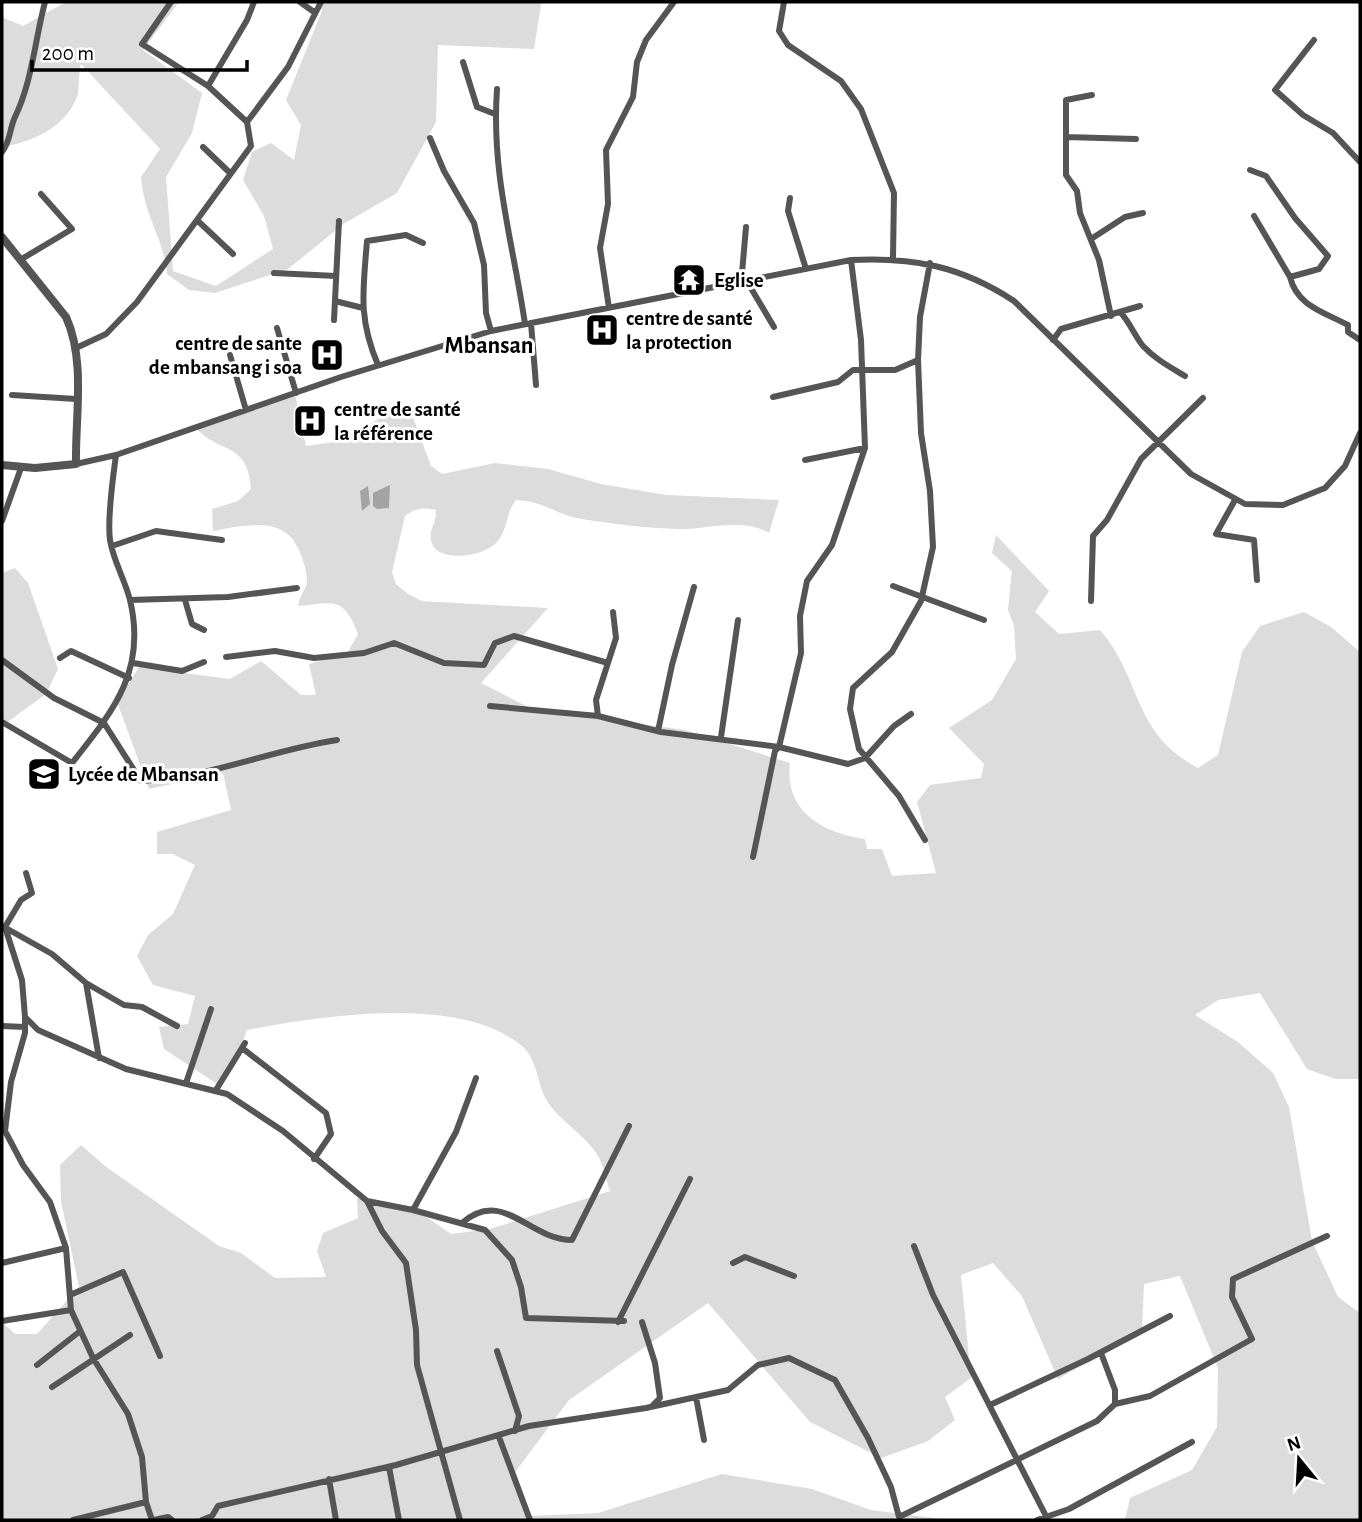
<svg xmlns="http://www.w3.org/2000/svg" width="1362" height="1522" font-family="'Alegreya Sans',sans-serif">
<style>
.green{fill:#dcdcdc}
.water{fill:#a3a3a3}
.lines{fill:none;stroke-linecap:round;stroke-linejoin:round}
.minor{stroke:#555;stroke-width:6}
.tertiary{stroke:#555;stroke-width:8}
.labels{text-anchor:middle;stroke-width:6;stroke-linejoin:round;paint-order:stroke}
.poi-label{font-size:21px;font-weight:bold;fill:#000;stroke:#fff;text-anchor:start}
.quarter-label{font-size:24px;font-weight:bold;fill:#000;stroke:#fff}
</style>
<rect width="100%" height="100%" fill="#fff"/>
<path class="green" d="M 66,2 L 179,2 L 143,50 L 202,93 L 192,133 L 166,177 L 173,271 L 216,286 L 273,249 L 264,216 L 243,180 L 252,152 L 271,143 L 294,160 L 301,125 L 286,100 L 322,11 L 314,2 L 540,2 L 541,5 L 534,49 L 438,45 L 436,122 L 397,193 L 345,223 L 288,269 L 215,293 L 189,290 L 167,274 C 164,238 144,217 141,177 L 160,149 L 81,64 C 78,73 80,87 77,97 C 65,128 32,142 2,147 L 2,17 L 23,26 Z
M 295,394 L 306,446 L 334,442 L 408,404 L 431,466 L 442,474 L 495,463 L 548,469 L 601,484 L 666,495 L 779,500 L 769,533 C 741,517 711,529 680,529 C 646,528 610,524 577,518 C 553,513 544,501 516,500 C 505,514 508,531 496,543 C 483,557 435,564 431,540 C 429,529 437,522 436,510 C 423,507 415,508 405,516 L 392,572 L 396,584 L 408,594 L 422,601 L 438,602 L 548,608 L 481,683 L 532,709 L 685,730 L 790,763 C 784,811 822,833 865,839 L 867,849 L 882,849 L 892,876 L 936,873 L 917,802 L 930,785 L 981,778 L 984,764 L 949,728 L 992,700 L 1016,659 L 1014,626 L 1008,610 L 1012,571 L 992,553 L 996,535 L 1049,591 L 1035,612 L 1059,634 L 1100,630 C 1143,680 1131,732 1198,768 L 1218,755 L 1242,652 L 1260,626 L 1304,612 L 1331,627 L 1360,652 L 1360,1079 L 1335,1079 L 1307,1069 L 1260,993 L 1218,1000 L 1195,1015 L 1238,1042 L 1273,1073 L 1289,1107 L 1312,1241 L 1338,1297 L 1360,1313 L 1360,1518 L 1356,1520 L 1125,1520 L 1130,1498 L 1192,1470 L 1217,1427 L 1218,1368 L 1180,1276 L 1144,1284 L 1142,1330 L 1058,1379 L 1022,1296 L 993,1263 L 961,1275 L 971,1378 L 945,1397 L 955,1420 L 928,1441 L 881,1458 L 810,1422 L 708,1303 L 569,1400 L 513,1475 L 529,1516 L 598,1513 L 722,1474 L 812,1489 L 871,1510 L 950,1520 L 2,1520 L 2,1322 L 15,1334 L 37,1334 L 79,1287 L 61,1201 L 60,1165 L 81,1145 L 105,1166 L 219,1246 L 241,1253 L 275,1278 L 326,1277 L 317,1251 L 323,1233 L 358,1218 L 357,1198 L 392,1204 L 428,1218 L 451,1234 L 490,1229 L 610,1191 C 606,1180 604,1166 598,1156 C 586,1135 560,1122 547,1101 C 537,1084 538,1061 523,1047 C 461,993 321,1016 247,1030 L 235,1062 L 217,1084 L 164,1049 L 159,1027 L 188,1024 L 195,996 L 153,985 L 137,956 L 148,935 L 173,914 L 195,865 L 173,854 L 157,854 L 157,832 L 231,810 L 223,773 L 149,789 L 117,702 L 139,667 L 230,679 L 261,661 L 301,695 L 316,695 L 309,664 L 348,652 L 358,634 C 343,595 334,603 298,606 C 299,597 306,590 307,581 C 307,572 304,563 301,555 C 287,514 247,525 213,531 L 212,509 L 238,501 L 251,489 C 248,440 219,455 195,427 Z
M 15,568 L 28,583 L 58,669 L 46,694 L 2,726 L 2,573 Z"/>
<path class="water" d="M 390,485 L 389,508 L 377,509 L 373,506 L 373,493 Z
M 368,486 L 370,504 L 362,511 L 360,491 Z"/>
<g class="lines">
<path class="minor" d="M 300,2 L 314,12
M 784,2 L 779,31 L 788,45 L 841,81 L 861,109 L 894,193 L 893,258
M 1314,40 L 1275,90 L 1303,115 L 1333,133 L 1360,162
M 463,62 L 477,107 L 495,114
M 208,86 L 247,20 L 254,2
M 497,89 C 491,174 513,242 525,324
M 1092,95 L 1066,100 L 1066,175 L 1077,191 L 1080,213 L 1099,260 L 1111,316
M 247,122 L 288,67 L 321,2
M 1066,137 L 1136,139
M 430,138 L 444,171 L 474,223 L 484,265 L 486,313 L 491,331
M 203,147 L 229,172
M 2,152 C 11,140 9,130 15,117 C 32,82 35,40 45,2
M 1250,170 L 1266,176 L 1295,218 L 1328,256 L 1319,269 L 1290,277 C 1297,306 1324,312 1348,325 L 1348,332 L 1360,340
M 790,198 L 788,211 L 806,269
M 1254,216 L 1290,277
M 198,221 L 233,254
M 746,227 L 742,273 L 774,327
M 1091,239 L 1125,217 L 1143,213
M 20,260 L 72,229 L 41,194
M 274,273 L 336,276
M 335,301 L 363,308
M 609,308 L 600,248 L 608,204 L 606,150 L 633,97 L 637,62 L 646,40 L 674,2
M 1121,313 C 1130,323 1135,336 1143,346 C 1155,359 1170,367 1185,376
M 334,320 L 339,221
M 531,323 L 536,385
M 277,328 L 296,393
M 1053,340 L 1061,329 L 1140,306
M 76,348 L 106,334 L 137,302 L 251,146 L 247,122 L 208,86 L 142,44 L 171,2
M 230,355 L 246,410
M 378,365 C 358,318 363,291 367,241 L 406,235 L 423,243
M 12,395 L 76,399
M 773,397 L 838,382 L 853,370 L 895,370 L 918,360
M 805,460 L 865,448
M 76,464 L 116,455 L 341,377 L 491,331 L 851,260 C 913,257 961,266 1014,301 L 1191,474 L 1245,504 L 1283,505 L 1325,488 L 1345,466 L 1360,433
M 1235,500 L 1216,534 L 1254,540 L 1257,580
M 2,521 L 21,468
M 112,546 L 156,531 L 222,540
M 893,586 L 984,620
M 130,600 L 228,597 L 297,588
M 185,600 L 192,624 L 204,630
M 1091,601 L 1093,536 L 1107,520 L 1141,459 L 1203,398
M 226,657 L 275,651 L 314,658 L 364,653 L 394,643 L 444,663 L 484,665 L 495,643 L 514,636 L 608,663
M 60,658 L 71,651 L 129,678
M 2,660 L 54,698 L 104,723 L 141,781 C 208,778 271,750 337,740
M 133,663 L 182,671 L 204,662
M 490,706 L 598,716 L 661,732 L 779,747 L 848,764 L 865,758 L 894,726 L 911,714
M 598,716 L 596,700 L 616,638 L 613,612
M 2,722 L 72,763 C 113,711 147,671 130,600 C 125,580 113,560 110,540 C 107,518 113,477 116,455
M 658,731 L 672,665 L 694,587
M 721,737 L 738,620
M 925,840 L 899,796 L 859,749 L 850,709 L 853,688 L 892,652 L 921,601 L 933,547 L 930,491 L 921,433 L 918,360 L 920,317 L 930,263
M 753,857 L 775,751 L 779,747 L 801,653 L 800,616 L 807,581 L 832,545 L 865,448 L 861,340 L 851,260
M 26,873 L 32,893 L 21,900 L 5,927 L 22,980 L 25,1017 L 38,1030 L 126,1069 L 227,1094 L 283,1131 L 367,1201 L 382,1231 L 406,1263 L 416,1330 L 417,1365 L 460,1520
M 4,927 L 52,954 L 86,983 L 124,1005 L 142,1007 L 177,1026
M 86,983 L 99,1058
M 25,1017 L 25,1033 L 11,1082 L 5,1131 L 23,1165 L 50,1202 L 66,1248 L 71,1310 L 93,1358 L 128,1414 L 142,1457 L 146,1502 L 73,1520
M 2,1026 L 25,1027
M 242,1048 L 326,1113 L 331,1134 L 314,1159
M 186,1083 L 211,1009
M 216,1090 L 245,1043
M 367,1201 L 413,1210 L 485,1230 L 512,1260 L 521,1287 L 526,1318 L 624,1321
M 413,1210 L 456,1132 L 476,1078
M 462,1223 C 503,1187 529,1240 572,1240 L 629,1126
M 914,1246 L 933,1295 L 1048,1520
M 2,1263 L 66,1248
M 733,1263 L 745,1257 L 794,1276
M 70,1295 L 123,1272 L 160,1356
M 2,1321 L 71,1310
M 618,1322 L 690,1179
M 642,1322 L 655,1363 L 660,1398 L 653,1405
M 497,1351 L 519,1416 L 515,1431
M 37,1365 L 79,1332
M 52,1387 L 130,1335
M 696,1397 L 704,1440
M 1115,1404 L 1150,1396 L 1252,1339 L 1232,1297 L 1233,1279 L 1327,1236
M 990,1405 L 1088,1359 L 1170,1316
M 499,1437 L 530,1520
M 389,1467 L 399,1520
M 329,1479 L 336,1520
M 146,1502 L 152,1520
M 154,1520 L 168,1517 L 172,1520
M 202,1520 L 212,1516 L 218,1506 L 396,1465 L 529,1426 L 646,1408 L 728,1390 L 758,1365 L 789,1358 L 835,1380 L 868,1438 L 891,1487 L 899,1517 L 1097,1421 L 1115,1404 L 1115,1390 L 1101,1353
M 1037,1520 L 1069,1509 L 1192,1442"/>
<path class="tertiary" d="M 2,237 L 66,317 C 86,361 75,417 76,464 L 35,468 L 2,465"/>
</g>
<defs>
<symbol id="temple-square" viewBox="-11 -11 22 22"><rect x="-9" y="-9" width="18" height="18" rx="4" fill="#000" stroke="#fff"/><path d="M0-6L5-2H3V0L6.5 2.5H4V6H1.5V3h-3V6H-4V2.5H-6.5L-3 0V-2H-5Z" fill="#fff"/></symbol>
<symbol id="hospital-square" viewBox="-11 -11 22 22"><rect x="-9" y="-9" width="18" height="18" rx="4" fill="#000" stroke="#fff"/><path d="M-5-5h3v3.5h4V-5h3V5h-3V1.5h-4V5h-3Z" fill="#fff"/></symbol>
<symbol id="school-square" viewBox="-11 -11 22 22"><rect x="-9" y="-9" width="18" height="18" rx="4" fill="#000" stroke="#fff"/><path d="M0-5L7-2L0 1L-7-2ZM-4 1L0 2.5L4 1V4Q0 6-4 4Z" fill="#fff"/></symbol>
</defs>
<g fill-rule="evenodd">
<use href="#temple-square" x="670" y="261" width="38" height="38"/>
<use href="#hospital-square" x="583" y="311" width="38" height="38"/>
<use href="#hospital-square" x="308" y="336" width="38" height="38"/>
<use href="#hospital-square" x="291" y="402" width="38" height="38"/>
<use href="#school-square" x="25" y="755" width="38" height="38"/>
</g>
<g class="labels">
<g class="poi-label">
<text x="714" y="287">Eglise</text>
<text x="626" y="325">centre de santé<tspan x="626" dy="24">la protection</tspan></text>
<text x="302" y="350" text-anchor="end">centre de sante<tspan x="302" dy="24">de mbansang i soa</tspan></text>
<text x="334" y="416">centre de santé<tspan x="334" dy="24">la référence</tspan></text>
<text x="68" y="781">Lycée de Mbansan</text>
</g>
<g class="quarter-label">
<text x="489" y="353">Mbansan</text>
</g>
</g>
<rect width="1362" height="1522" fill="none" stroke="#000000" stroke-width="7"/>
<g transform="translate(1299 1459) rotate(342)" stroke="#ffffff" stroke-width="5" paint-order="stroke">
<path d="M0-5L12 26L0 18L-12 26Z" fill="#000000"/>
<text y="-10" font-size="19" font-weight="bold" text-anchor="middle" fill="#000000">N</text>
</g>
<path d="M32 60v10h215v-10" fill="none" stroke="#000000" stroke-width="3.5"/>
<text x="42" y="60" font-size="21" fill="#000000" stroke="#ffffff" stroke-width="5" paint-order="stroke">200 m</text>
</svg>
